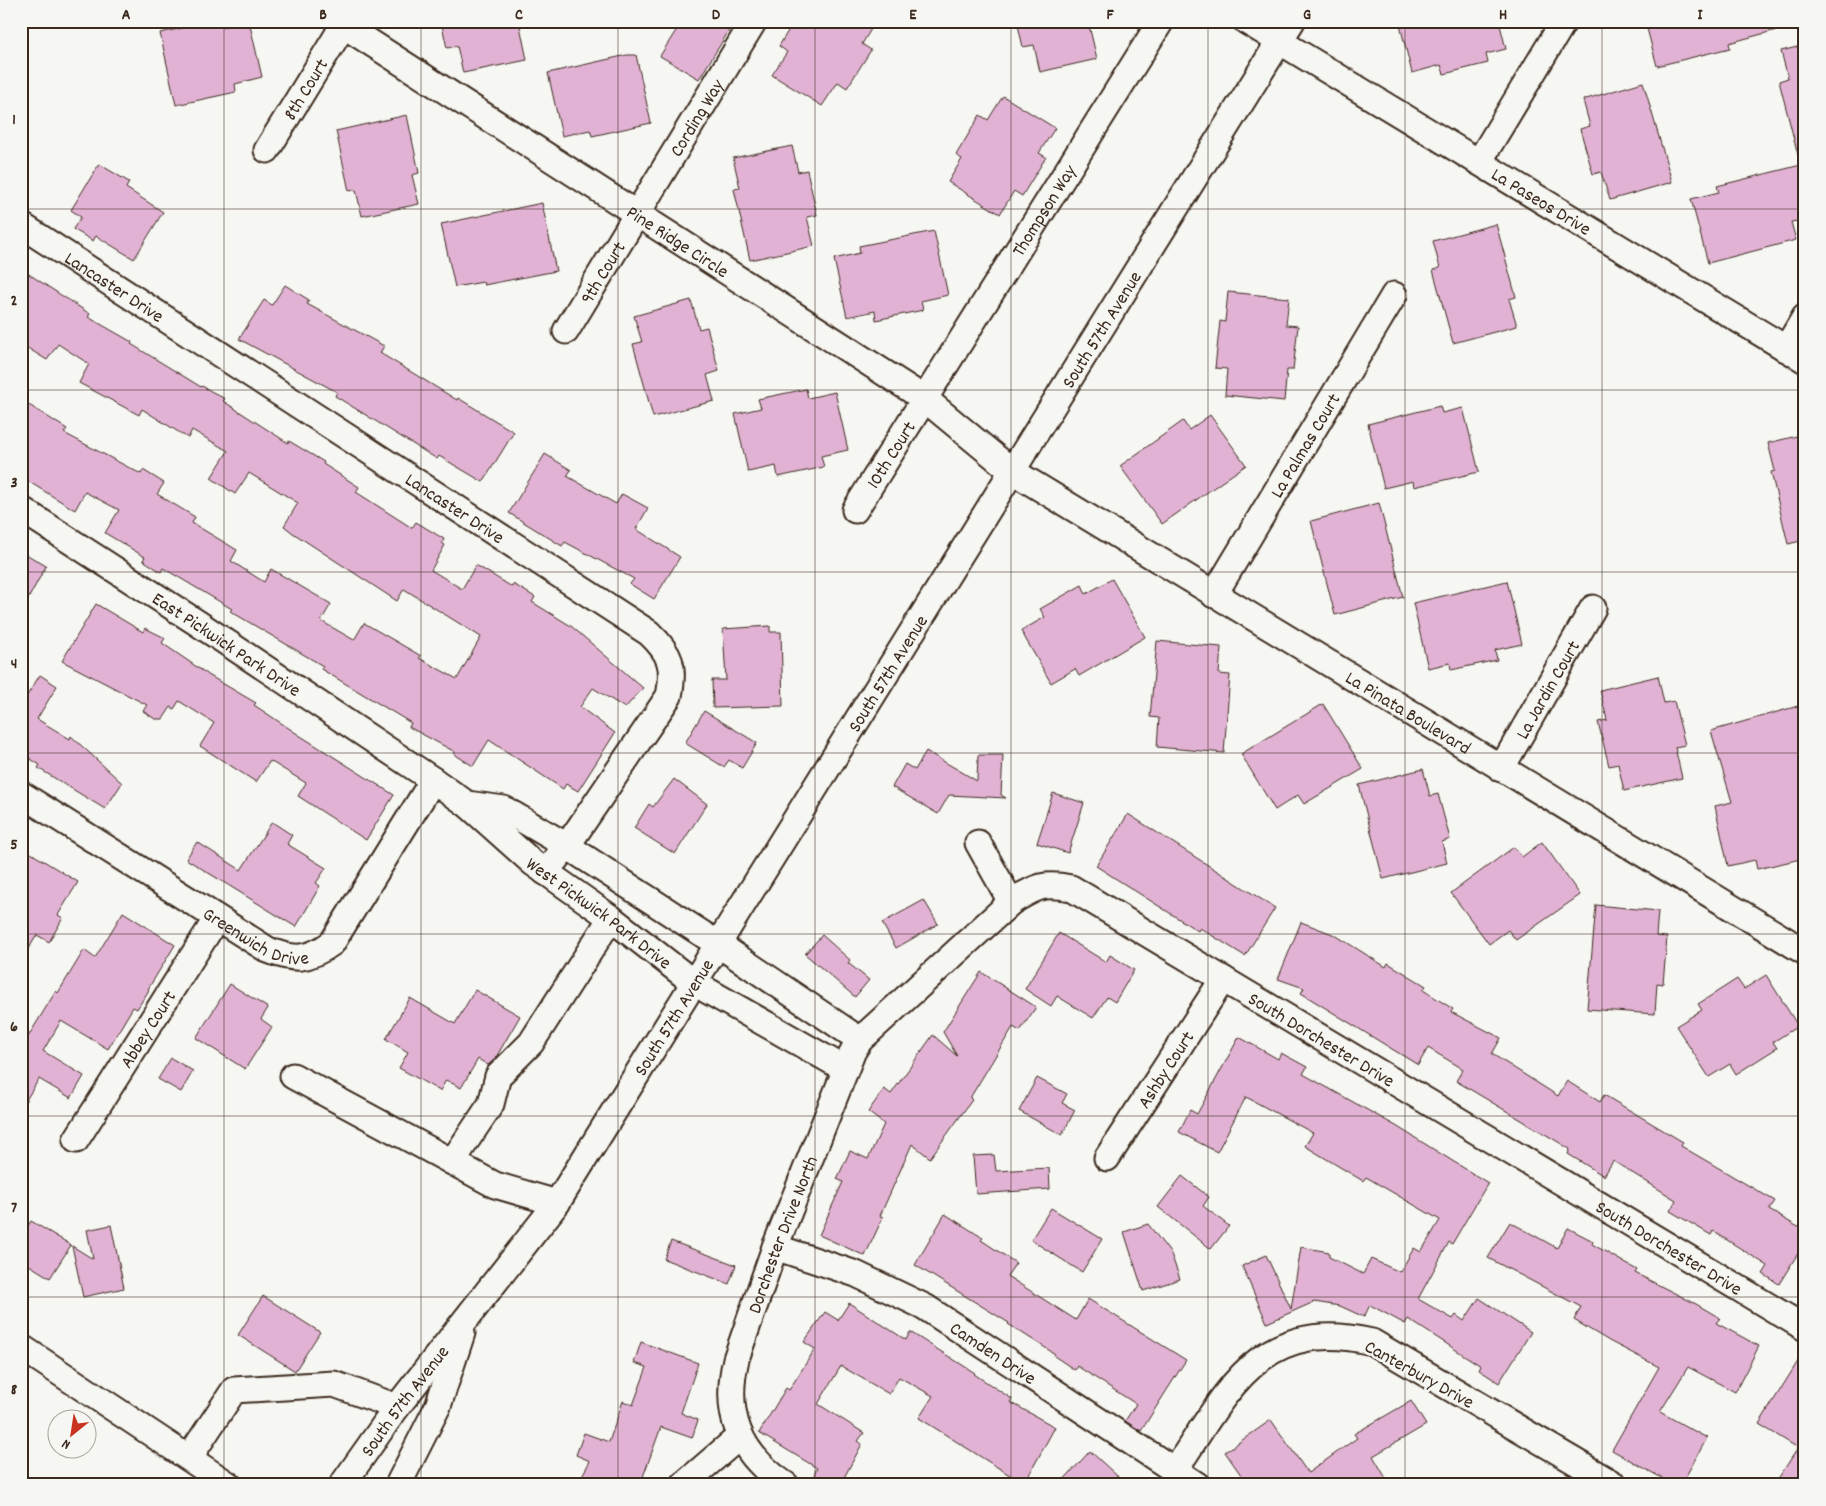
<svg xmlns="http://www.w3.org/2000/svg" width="1826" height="1506" font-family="Dekko,sans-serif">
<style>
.building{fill:#e2b2d4;stroke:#3b2a1e}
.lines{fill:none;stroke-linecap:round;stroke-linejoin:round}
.minor-casing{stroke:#3b2a1e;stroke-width:29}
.minor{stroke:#f6f6f2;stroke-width:25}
.grid{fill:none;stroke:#3b2a1e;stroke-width:1;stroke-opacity:0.55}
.labels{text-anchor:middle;stroke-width:5;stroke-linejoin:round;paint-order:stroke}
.street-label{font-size:19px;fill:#3b2a1e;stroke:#f6f6f2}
.neatline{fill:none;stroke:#3b2a1e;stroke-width:2}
.grid-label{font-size:16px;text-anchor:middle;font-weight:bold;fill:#3b2a1e}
</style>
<rect width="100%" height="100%" fill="#f6f6f2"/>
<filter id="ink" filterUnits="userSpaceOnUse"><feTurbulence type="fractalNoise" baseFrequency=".02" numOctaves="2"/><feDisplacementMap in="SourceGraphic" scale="10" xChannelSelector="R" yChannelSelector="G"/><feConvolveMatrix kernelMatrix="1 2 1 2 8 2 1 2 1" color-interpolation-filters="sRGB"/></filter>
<g filter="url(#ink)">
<path class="building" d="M 214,21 L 221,21 L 222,27 L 249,21 L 262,77 L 235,84 L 236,92 L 176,105 L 160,33 Z
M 441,21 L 519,21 L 527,60 L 463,73 L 457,46 L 447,48 Z
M 682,21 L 735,21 L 699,79 L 660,56 Z
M 794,21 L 876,21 L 862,44 L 871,50 L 847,88 L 838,82 L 822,106 L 772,75 L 787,52 L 779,46 Z
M 1017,21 L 1088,21 L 1097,59 L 1040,72 L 1034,45 L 1023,47 Z
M 1399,21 L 1499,21 L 1506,49 L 1486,54 L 1488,63 L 1444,74 L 1441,65 L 1412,73 Z
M 1645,21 L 1784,21 L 1784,28 L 1729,43 L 1730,48 L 1657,66 Z
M 1805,45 L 1805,154 L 1798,155 L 1779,81 L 1788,78 L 1781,51 Z
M 627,55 L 636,55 L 651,123 L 592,136 L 590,130 L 562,136 L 548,73 Z
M 1643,82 L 1672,182 L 1610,200 L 1601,172 L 1593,174 L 1580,129 L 1590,126 L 1583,100 Z
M 1003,96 L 1055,128 L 1039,153 L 1046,157 L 1022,196 L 1014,191 L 1000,214 L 948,182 L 962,159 L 956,155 L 980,115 L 988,120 Z
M 407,115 L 419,173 L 412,175 L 419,204 L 362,216 L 356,190 L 349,191 L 336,131 Z
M 792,146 L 798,172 L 807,170 L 817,215 L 807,217 L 814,246 L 750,260 L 734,189 L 740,188 L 733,158 Z
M 99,164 L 129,182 L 126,188 L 163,212 L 134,259 L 96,236 L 93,241 L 73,229 L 81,217 L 71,210 Z
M 1805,164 L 1805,220 L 1791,222 L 1796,240 L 1708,263 L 1691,199 L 1719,192 L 1717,186 Z
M 542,203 L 556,271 L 484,285 L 483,282 L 455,287 L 441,224 Z
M 1496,224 L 1516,297 L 1509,299 L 1517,326 L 1453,343 L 1433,270 L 1440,268 L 1433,241 Z
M 934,231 L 948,295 L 921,301 L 923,310 L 876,320 L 875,311 L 847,317 L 834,259 L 860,253 L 859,246 Z
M 21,269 L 90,314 L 88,317 L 132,342 L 131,344 L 201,387 L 202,386 L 225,399 L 223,401 L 288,443 L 289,441 L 324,462 L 323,464 L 359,487 L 356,492 L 412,528 L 416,522 L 444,539 L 442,543 L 445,545 L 431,570 L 462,589 L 476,565 L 512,587 L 513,584 L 535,597 L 532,602 L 571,626 L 643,688 L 625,708 L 593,688 L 580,707 L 615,733 L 578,791 L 566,784 L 563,789 L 489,740 L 473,766 L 454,754 L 455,752 L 409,727 L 411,723 L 321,669 L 323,666 L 230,611 L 232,609 L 163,568 L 161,572 L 143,560 L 145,557 L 105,533 L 119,510 L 85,492 L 75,510 L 21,477 L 21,400 L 67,429 L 64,433 L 141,474 L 143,470 L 164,483 L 157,494 L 195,517 L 192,523 L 237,550 L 231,561 L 264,582 L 271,569 L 331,604 L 321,621 L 354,640 L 364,623 L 421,656 L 419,658 L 457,679 L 481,637 L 404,589 L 397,601 L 293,533 L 284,526 L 298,503 L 249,473 L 235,494 L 211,478 L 228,451 L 192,430 L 188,438 L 142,409 L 139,415 L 79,383 L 89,364 L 58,344 L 47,360 L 21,344 Z
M 285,285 L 309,300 L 307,304 L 384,346 L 380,353 L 457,400 L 458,398 L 514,432 L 483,482 L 439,456 L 437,459 L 335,396 L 337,392 L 239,339 L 264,300 L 272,305 Z
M 1228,292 L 1289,298 L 1286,325 L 1298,326 L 1293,370 L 1287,370 L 1284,401 L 1225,395 L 1227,369 L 1215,368 L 1220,321 L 1225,322 Z
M 691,300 L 699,329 L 707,327 L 719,371 L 707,375 L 714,401 L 653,417 L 633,344 L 642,342 L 634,316 Z
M 806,389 L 808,398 L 835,392 L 848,450 L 821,456 L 824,467 L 778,477 L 776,466 L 748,472 L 735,414 L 761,408 L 758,399 Z
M 1440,406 L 1442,413 L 1463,408 L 1479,472 L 1414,487 L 1413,481 L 1384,488 L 1368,424 Z
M 1210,415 L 1246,465 L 1162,524 L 1120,466 L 1183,421 L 1189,430 Z
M 1805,434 L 1805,540 L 1788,544 L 1771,472 L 1775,471 L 1768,443 Z
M 545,454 L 571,470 L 567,476 L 616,504 L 622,494 L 648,508 L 636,529 L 680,557 L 654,599 L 630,584 L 634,579 L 565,542 L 562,546 L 509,513 Z
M 1379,503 L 1403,597 L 1335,615 L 1311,521 Z
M 21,551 L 46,566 L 21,612 Z
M 1112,579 L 1145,637 L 1079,676 L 1075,669 L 1051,683 L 1021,631 L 1045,617 L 1040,609 L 1082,585 L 1086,594 Z
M 1507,581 L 1522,644 L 1495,650 L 1497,660 L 1451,670 L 1450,663 L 1428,668 L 1413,603 Z
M 96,604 L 143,632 L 145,628 L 165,638 L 162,643 L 210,676 L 256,703 L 254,705 L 299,735 L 394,795 L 366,840 L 298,796 L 306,783 L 270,761 L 256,782 L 200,746 L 214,723 L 179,701 L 174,709 L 171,707 L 163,719 L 155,719 L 143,711 L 147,705 L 62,661 Z
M 770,626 L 770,632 L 781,632 L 783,706 L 713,708 L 712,680 L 726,680 L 723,629 Z
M 1157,641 L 1221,647 L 1219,674 L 1230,675 L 1224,753 L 1157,747 L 1159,718 L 1150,717 Z
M 40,675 L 57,686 L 37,719 L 70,739 L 71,736 L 122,783 L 105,809 L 38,768 L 40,765 L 21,753 L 21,705 Z
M 1658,676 L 1664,703 L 1674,701 L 1685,745 L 1675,747 L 1682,778 L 1624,791 L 1618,764 L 1609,766 L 1598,722 L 1607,720 L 1600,690 Z
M 1323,704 L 1363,769 L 1304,804 L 1298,795 L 1275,810 L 1241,754 Z
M 1805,704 L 1805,858 L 1757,869 L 1755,860 L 1728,866 L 1715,806 L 1732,802 L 1711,731 Z
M 704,711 L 757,743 L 742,768 L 729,760 L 724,767 L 685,743 Z
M 926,751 L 977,781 L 978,755 L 1003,755 L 1001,795 L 1006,798 L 949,795 L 938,814 L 892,787 L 905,764 L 915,770 Z
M 1423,769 L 1430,796 L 1438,794 L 1450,839 L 1442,842 L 1447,863 L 1383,879 L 1359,785 Z
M 674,779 L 707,804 L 675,854 L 634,828 L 649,804 L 653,807 Z
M 1053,793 L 1084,803 L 1068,853 L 1037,843 Z
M 1128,814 L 1275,908 L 1245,956 L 1200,928 L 1198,931 L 1096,866 Z
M 272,822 L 292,835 L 287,844 L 326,868 L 316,883 L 320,886 L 296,927 L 186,859 L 197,842 L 241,870 Z
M 1542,842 L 1580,895 L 1516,940 L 1508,930 L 1489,944 L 1451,893 L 1514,847 L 1522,857 Z
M 21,847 L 78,882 L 58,915 L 63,918 L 49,942 L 37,935 L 21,961 Z
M 924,900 L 938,924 L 896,948 L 882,923 Z
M 1596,905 L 1658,911 L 1656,936 L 1667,937 L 1663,984 L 1657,983 L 1655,1014 L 1587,1009 Z
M 123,912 L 175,945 L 148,989 L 149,990 L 137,1009 L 133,1007 L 108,1049 L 61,1021 L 43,1051 L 84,1076 L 71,1098 L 39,1079 L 21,1108 L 21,1037 L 26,1040 L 56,991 L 58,993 L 84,950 L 95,958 Z
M 1301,922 L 1335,935 L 1386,967 L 1388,963 L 1426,986 L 1423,990 L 1453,1009 L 1451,1012 L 1501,1038 L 1492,1054 L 1558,1096 L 1567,1081 L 1600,1102 L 1604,1095 L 1683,1142 L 1681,1146 L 1775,1201 L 1769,1210 L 1805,1231 L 1805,1242 L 1779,1284 L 1763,1274 L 1768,1266 L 1713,1231 L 1711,1235 L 1670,1211 L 1676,1200 L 1613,1161 L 1604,1176 L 1568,1154 L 1570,1149 L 1456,1081 L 1463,1069 L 1428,1048 L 1418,1065 L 1301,993 L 1304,988 L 1278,979 Z
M 1059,933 L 1106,962 L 1110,955 L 1134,970 L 1115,1002 L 1107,997 L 1093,1018 L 1057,996 L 1051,1006 L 1025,989 Z
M 822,935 L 850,960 L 848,963 L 869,980 L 855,997 L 805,954 Z
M 981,972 L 1036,1007 L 1020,1031 L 1013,1027 L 970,1098 L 972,1100 L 930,1158 L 912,1144 L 880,1216 L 883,1217 L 865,1256 L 819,1235 L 843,1182 L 837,1179 L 850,1151 L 868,1159 L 884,1124 L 868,1112 L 884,1089 L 891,1094 L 933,1035 L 957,1056 L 943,1032 Z
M 1766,975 L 1798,1026 L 1773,1042 L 1777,1048 L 1736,1074 L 1730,1064 L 1709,1077 L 1676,1026 L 1702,1010 L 1698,1004 L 1737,979 L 1744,989 Z
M 230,984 L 268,1008 L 261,1019 L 272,1027 L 245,1069 L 196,1038 Z
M 475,990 L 520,1016 L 495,1059 L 488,1065 L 478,1059 L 461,1088 L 446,1080 L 440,1091 L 399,1068 L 408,1052 L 386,1039 L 410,998 L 455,1024 Z
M 1239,1037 L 1278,1059 L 1281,1053 L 1307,1067 L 1303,1074 L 1396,1126 L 1488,1183 L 1452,1244 L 1449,1242 L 1418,1299 L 1453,1319 L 1456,1315 L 1464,1321 L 1479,1298 L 1531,1332 L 1499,1383 L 1479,1370 L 1481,1366 L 1408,1319 L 1405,1324 L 1370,1305 L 1364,1317 L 1340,1306 L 1314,1302 L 1267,1323 L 1242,1266 L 1266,1255 L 1291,1309 L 1301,1247 L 1329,1252 L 1329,1257 L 1363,1274 L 1371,1259 L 1400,1272 L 1414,1248 L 1421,1252 L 1440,1220 L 1366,1177 L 1363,1181 L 1305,1146 L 1313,1133 L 1246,1097 L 1217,1152 L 1179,1132 L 1190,1110 L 1197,1114 Z
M 171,1058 L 193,1071 L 181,1092 L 158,1079 Z
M 1037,1078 L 1067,1094 L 1062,1103 L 1075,1110 L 1062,1135 L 1019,1111 Z
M 994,1155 L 996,1171 L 1049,1168 L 1050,1189 L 976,1194 L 973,1156 Z
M 1182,1176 L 1209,1197 L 1203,1206 L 1229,1226 L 1211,1249 L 1158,1207 Z
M 1051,1208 L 1102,1239 L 1082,1272 L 1031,1240 Z
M 945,1214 L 983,1238 L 981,1240 L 1016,1263 L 1007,1276 L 1076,1320 L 1088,1299 L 1186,1360 L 1141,1431 L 1125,1421 L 1136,1404 L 1077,1366 L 1075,1370 L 1054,1356 L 1055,1354 L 1008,1324 L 1009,1323 L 915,1265 Z
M 31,1221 L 71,1245 L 50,1278 L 21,1260 L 21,1237 Z
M 1510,1222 L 1557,1248 L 1568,1228 L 1593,1241 L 1592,1244 L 1637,1270 L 1635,1273 L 1696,1304 L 1720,1318 L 1716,1323 L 1759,1346 L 1735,1392 L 1688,1367 L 1660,1412 L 1707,1438 L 1681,1485 L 1674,1485 L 1612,1450 L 1659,1367 L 1609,1341 L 1574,1320 L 1581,1307 L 1488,1258 Z
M 1148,1224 L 1171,1254 L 1180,1279 L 1143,1291 L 1124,1232 Z
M 111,1225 L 124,1288 L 83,1297 L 72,1246 L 93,1259 L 87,1230 Z
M 671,1241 L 736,1265 L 729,1284 L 664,1259 Z
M 263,1296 L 320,1332 L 295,1371 L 238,1335 Z
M 849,1303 L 906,1340 L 910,1332 L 975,1373 L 974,1374 L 1012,1399 L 1010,1402 L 1055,1427 L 1024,1484 L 919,1418 L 933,1396 L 899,1377 L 889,1394 L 841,1366 L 818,1404 L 864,1433 L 858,1441 L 862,1444 L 840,1485 L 832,1485 L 814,1474 L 817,1468 L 759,1433 L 786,1388 L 789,1390 L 815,1349 L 804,1342 L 825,1312 L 838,1320 Z
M 641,1342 L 698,1363 L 681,1413 L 698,1420 L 692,1438 L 661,1427 L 640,1485 L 577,1485 L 590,1461 L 576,1455 L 584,1433 L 609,1442 L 623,1401 L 633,1405 L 647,1367 L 634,1363 Z
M 1805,1350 L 1805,1485 L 1774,1485 L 1798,1448 L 1759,1424 Z
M 1411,1401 L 1426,1425 L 1373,1456 L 1390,1485 L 1248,1485 L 1225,1452 L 1271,1420 L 1308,1473 L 1357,1438 L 1354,1434 Z
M 1090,1451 L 1127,1485 L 1059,1485 Z"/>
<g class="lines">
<defs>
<g id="minor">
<path id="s1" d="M 337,21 L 925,399 L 1012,471 L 1805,952"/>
<path id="s2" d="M 1246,21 L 1805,360"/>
<path id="s3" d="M 267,150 L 346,21"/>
<path d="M 1479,162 L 1564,21"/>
<path id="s4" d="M 21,225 L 649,633 C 671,654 675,666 669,696 L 567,846 L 545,872"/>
<path id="s5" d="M 566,331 L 754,21"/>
<path d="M 1786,349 L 1805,317"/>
<path id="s6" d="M 21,509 L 199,624 L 433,780 L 467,804 L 533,863 L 611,918 L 694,983 L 845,1069"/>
<path id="s7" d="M 855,510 L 1161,21"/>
<path id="s8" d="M 1214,595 L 1394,295"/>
<path id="s9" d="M 1501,769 L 1593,608"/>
<path id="s10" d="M 21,794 L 268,950 C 295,961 308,960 332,943 L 433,780"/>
<path d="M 467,804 L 504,809 L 567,846 L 718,944 L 860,1040"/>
<path d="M 978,843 L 1011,902"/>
<path d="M 293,1076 L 495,1185 L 557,1203"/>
<path id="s11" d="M 76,1140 L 217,918"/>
<path id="s12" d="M 1107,1158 L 1223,979"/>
<path d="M 452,1162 L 491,1104 L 498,1076 L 531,1043 L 611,918"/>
<path id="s13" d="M 775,1247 L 856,1274 L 925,1307 L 1197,1485"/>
<path d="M 21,1347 L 229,1485"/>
<path d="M 189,1458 L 234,1390 L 334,1384 L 397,1407"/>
<path d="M 1175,1470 C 1227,1392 1260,1315 1372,1342 L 1615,1485"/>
<path id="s14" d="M 342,1485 L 397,1407 L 557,1203 L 1292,21"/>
<path d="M 398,1485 L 438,1406 L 462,1333"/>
<path d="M 683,1485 L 740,1436"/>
<path id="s15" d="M 786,1485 C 739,1454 723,1414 736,1359 L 775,1247 L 853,1051 L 860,1040 L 1011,902 C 1035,888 1041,882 1071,888 L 1805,1328"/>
</g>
</defs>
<use href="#minor" class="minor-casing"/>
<use href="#minor" class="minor"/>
</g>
</g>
<path class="grid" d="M 224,21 L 224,1485M 421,21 L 421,1485M 618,21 L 618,1485M 815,21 L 815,1485M 1011,21 L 1011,1485M 1208,21 L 1208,1485M 1405,21 L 1405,1485M 1602,21 L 1602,1485M 21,209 L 1805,209M 21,390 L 1805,390M 21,572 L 1805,572M 21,753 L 1805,753M 21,934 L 1805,934M 21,1116 L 1805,1116M 21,1297 L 1805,1297"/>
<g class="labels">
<g class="street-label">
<text dy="7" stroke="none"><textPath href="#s3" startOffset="72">8th Court</textPath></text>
<text dy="7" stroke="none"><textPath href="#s5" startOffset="250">Cording Way</textPath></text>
<text dy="7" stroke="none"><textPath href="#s2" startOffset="346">La Paseos Drive</textPath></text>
<text dy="7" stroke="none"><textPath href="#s7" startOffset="354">Thompson Way</textPath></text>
<text dy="7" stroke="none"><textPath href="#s1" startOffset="406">Pine Ridge Circle</textPath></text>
<text dy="7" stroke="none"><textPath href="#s5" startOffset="69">9th Court</textPath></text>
<text dy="7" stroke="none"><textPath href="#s4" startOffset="112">Lancaster Drive</textPath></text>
<text dy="7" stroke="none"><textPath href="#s14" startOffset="1384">South 57th Avenue</textPath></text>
<text dy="7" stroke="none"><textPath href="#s8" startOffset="175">La Palmas Court</textPath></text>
<text dy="7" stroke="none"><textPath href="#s7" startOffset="66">10th Court</textPath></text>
<text dy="7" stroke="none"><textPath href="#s4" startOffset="518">Lancaster Drive</textPath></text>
<text dy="7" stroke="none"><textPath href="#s6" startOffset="246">East Pickwick Park Drive</textPath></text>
<text dy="7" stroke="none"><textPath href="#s14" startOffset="979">South 57th Avenue</textPath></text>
<text dy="7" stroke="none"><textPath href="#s9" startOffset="92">La Jardin Court</textPath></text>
<text dy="7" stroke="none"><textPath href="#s1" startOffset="1276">La Pinata Boulevard</textPath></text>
<text dy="7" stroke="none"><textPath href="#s6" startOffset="706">West Pickwick Park Drive</textPath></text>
<text dy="7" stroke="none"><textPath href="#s10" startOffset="276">Greenwich Drive</textPath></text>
<text dy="7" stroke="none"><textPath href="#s14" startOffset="574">South 57th Avenue</textPath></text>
<text dy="7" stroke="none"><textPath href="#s11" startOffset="132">Abbey Court</textPath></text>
<text dy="7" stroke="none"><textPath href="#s15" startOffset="1050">South Dorchester Drive</textPath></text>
<text dy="7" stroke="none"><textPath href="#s12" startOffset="106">Ashby Court</textPath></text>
<text dy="7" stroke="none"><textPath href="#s15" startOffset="279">Dorchester Drive North</textPath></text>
<text dy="7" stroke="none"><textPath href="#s15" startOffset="1455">South Dorchester Drive</textPath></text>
<text dy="7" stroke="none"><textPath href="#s13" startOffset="244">Camden Drive</textPath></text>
<text transform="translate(1420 1373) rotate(29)" y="7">Canterbury Drive</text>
<text dy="7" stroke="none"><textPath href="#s14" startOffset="105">South 57th Avenue</textPath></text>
</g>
</g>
<rect width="1826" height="1506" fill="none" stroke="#f6f6f2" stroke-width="55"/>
<g transform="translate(72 1434) rotate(210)"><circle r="24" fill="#f6f6f2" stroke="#aba49d"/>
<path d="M0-4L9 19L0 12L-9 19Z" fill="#c8321e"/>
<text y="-8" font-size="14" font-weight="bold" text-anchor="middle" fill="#3b2a1e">N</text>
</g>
<rect x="28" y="28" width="1770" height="1450" class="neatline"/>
<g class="grid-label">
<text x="126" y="19">A</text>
<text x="323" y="19">B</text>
<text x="519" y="19">C</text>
<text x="716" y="19">D</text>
<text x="913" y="19">E</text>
<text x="1110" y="19">F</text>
<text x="1307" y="19">G</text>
<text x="1503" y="19">H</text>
<text x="1700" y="19">I</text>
<text x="14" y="124">1</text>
<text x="14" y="305">2</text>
<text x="14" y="487">3</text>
<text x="14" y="668">4</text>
<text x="14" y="849">5</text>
<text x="14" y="1031">6</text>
<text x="14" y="1212">7</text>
<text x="14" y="1394">8</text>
</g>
</svg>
